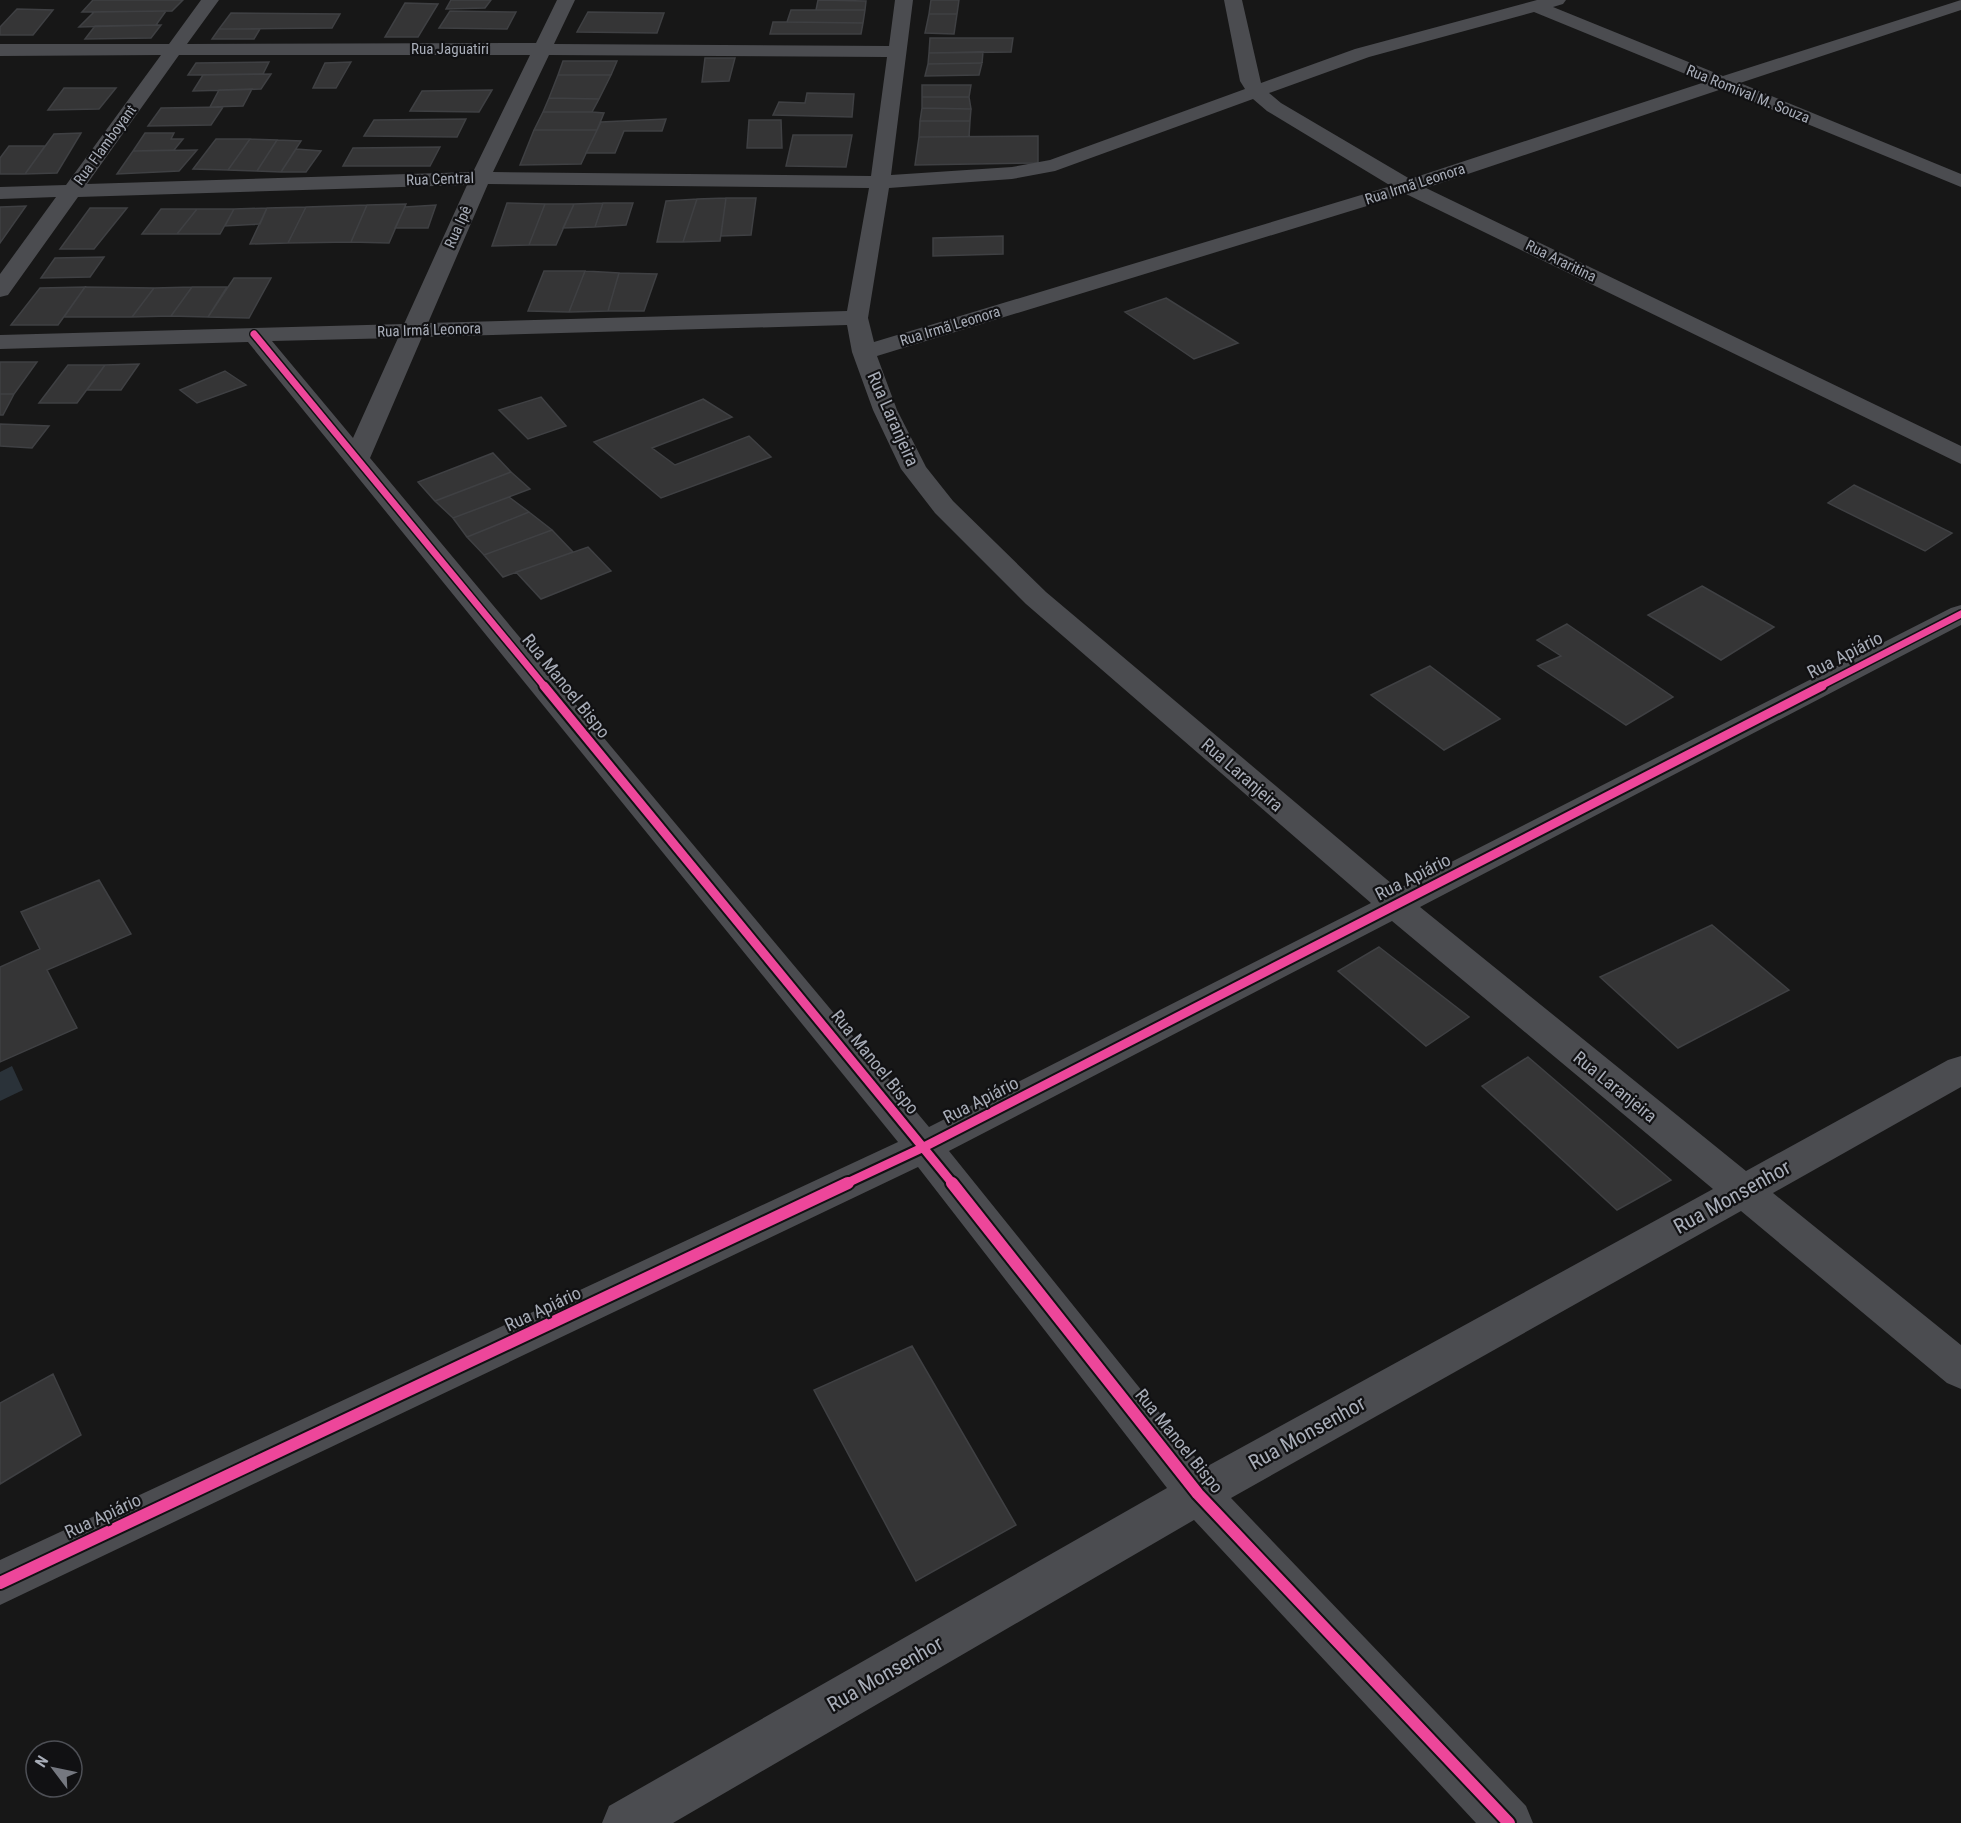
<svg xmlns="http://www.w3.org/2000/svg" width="1961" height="1823" font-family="'Roboto Condensed',sans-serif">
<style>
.water{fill:#2a3239}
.building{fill:#353536;stroke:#3f4043;stroke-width:1.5}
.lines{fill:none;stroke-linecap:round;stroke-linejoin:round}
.street{fill:#4b4c50;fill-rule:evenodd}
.cycleway-far2-casing{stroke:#111113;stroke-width:10}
.cycleway-far1-casing{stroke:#111113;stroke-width:13}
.cycleway-casing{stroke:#111113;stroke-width:16}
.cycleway-far2{stroke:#ed469a;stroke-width:7}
.cycleway-far1{stroke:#ed469a;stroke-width:9}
.cycleway{stroke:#ed469a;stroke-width:12}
.labels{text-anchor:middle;stroke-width:4.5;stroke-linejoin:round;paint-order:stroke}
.far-street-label{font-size:15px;fill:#a8adb8;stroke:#111113}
.street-label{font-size:18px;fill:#a8adb8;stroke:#111113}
.near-street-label{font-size:21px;fill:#a8adb8;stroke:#111113}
</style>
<rect width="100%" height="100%" fill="#171717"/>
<path class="water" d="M 12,1066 L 23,1090 L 0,1101 L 0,1072 Z"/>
<path class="building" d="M 93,0 L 183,0 L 172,11 L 82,12 Z
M 451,0 L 491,0 L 485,8 L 446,9 Z
M 818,0 L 866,1 L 865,10 L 816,10 Z
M 931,0 L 959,0 L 957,14 L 929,14 Z
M 405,3 L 438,4 L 418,37 L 385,37 Z
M 17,9 L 53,10 L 33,35 L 0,35 L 0,27 Z
M 791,10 L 865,10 L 863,23 L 787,22 Z
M 166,11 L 156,25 L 79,27 L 94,12 Z
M 450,11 L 516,12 L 507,29 L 439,28 Z
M 588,12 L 664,13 L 657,33 L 577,32 Z
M 231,13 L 340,14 L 332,28 L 219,29 Z
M 929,14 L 957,14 L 954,34 L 925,33 Z
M 773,22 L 787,22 L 863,23 L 861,34 L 770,34 Z
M 161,25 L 151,38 L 85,39 L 95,26 Z
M 219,29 L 260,29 L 254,39 L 212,39 Z
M 930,38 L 1013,38 L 1011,52 L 929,53 Z
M 983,52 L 982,63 L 928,64 L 929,53 Z
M 705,58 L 735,58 L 729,81 L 702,82 Z
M 563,61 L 617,61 L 611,75 L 558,75 Z
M 269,62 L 263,74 L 188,75 L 196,63 Z
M 351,62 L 336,88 L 313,88 L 325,63 Z
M 982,63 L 979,75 L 925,76 L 928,64 Z
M 271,74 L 261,89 L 193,91 L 203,75 Z
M 558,75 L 611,75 L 599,99 L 549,98 Z
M 922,85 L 971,85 L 969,97 L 922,97 Z
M 64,88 L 116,88 L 99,109 L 48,110 Z
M 252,89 L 243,106 L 210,107 L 219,90 Z
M 492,90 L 479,112 L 410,111 L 422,91 Z
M 807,93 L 854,94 L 852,117 L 773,115 L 779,102 L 805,103 Z
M 922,97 L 969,97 L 971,109 L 922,108 Z
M 549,98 L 599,99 L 592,112 L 543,112 Z
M 223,107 L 211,125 L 148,126 L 161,108 Z
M 922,108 L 971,109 L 970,121 L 920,121 Z
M 543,112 L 592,112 L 604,113 L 597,130 L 534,130 Z
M 466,119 L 457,137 L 364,136 L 374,120 Z
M 666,119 L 662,131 L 624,131 L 615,153 L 586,153 L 601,122 Z
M 749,120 L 781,120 L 782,148 L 747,148 Z
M 920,121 L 970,121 L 969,137 L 919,137 Z
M 534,130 L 597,130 L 581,164 L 520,165 Z
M 81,133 L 57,173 L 25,174 L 54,134 Z
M 145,133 L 174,133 L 171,139 L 183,139 L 174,150 L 133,151 Z
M 793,135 L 852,135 L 846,167 L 786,166 Z
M 1038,136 L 1038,163 L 915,165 L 919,137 Z
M 216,139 L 250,139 L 228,170 L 193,169 Z
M 250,139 L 277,140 L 257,171 L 228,170 Z
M 277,140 L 301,141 L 281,172 L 257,171 Z
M 9,146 L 45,146 L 25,174 L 0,174 L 0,158 Z
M 440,147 L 430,166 L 343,166 L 353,148 Z
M 296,149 L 321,151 L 306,172 L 281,172 Z
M 197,150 L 179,171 L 117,174 L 133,151 Z
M 726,198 L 720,241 L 683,242 L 697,199 Z
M 726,198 L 756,198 L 751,235 L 721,236 Z
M 697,199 L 683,242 L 657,242 L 666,201 Z
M 507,203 L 545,204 L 529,245 L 492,246 Z
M 603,203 L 595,227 L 563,228 L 574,204 Z
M 603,203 L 633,203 L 626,225 L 595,227 Z
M 406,204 L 389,243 L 351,242 L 367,205 Z
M 545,204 L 574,204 L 556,245 L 529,245 Z
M 367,205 L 351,242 L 288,243 L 306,207 Z
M 436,205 L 428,228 L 395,228 L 405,207 Z
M 26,206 L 0,243 L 0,207 Z
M 306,207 L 288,243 L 250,244 L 267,208 Z
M 90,208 L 127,208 L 94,249 L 60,249 Z
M 267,208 L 260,224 L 225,226 L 234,209 Z
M 161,209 L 197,209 L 177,234 L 142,234 Z
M 197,209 L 234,209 L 220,234 L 177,234 Z
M 1003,236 L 1003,254 L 933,256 L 933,238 Z
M 104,257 L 90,277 L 41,278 L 55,258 Z
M 544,271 L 585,271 L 569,312 L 528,311 Z
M 585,271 L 619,273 L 608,311 L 569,312 Z
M 619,273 L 657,274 L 644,311 L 608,311 Z
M 234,278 L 271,278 L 249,318 L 208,317 Z
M 85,287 L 58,325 L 11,325 L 40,288 Z
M 85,287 L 154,288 L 132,317 L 64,317 Z
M 192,287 L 171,316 L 132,317 L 154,288 Z
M 192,287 L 227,287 L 208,317 L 171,316 Z
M 1166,298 L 1238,343 L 1194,359 L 1125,312 Z
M 0,362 L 37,362 L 14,394 L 0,394 Z
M 139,364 L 121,390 L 87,390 L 105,365 Z
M 68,365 L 105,365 L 77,403 L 39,403 Z
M 225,371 L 246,385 L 197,403 L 180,390 Z
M 0,394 L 14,394 L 3,415 L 0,415 Z
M 541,397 L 566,426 L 528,439 L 499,410 Z
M 703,399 L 732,417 L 652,448 L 675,465 L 749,436 L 771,457 L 661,498 L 594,442 Z
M 0,424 L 49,426 L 32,448 L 0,446 Z
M 493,453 L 511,472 L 435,501 L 418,482 Z
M 511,472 L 530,489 L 453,518 L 435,501 Z
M 1854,485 L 1952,533 L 1925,551 L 1828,503 Z
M 509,497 L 529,512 L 467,537 L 453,518 Z
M 529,512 L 552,530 L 484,555 L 467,537 Z
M 552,530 L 573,552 L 503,577 L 484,555 Z
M 588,547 L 611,571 L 541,599 L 516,572 Z
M 1702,586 L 1774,627 L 1721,660 L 1648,615 Z
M 1567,624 L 1673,697 L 1626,725 L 1538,666 L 1561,656 L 1537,640 Z
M 1430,666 L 1500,719 L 1444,750 L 1371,695 Z
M 99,880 L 131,934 L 47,970 L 77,1028 L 0,1062 L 0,967 L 40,949 L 21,912 Z
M 1712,925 L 1789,990 L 1678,1048 L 1600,977 Z
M 1379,947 L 1469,1017 L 1426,1046 L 1338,971 Z
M 1528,1057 L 1671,1180 L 1617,1210 L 1482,1086 Z
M 912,1346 L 1016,1525 L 916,1581 L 814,1390 Z
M 53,1374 L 81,1435 L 0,1484 L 0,1403 Z"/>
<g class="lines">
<path class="street" d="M 201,0 L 219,0 L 187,44 L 536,43 L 557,0 L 575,0 L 554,44 L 889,46 L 895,0 L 913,0 L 891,175 L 1012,167 L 1050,160 L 1245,89 L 1240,81 L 1224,0 L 1242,0 L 1261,83 L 1355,49 L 1537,0 L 1566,0 L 1563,4 L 1553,7 L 1723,76 L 1961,0 L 1961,10 L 1740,83 L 1961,174 L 1961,187 L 1722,89 L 1426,188 L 1961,446 L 1961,464 L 1406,194 L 877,356 L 897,410 L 926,467 L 953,501 L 1046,592 L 1398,889 L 1951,608 L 1961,605 L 1961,625 L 1420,907 L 1746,1171 L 1948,1060 L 1961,1056 L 1961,1087 L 1773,1193 L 1961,1345 L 1961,1389 L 1947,1383 L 1741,1211 L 1231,1498 L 1526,1806 L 1533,1823 L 1476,1823 L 1194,1520 L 673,1823 L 602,1823 L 609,1806 L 1167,1488 L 918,1167 L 0,1605 L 0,1560 L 898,1142 L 248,342 L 0,349 L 0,335 L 404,324 L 467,185 L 78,197 L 8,295 L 0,297 L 0,274 L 56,197 L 0,199 L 0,187 L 66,185 L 161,55 L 0,56 L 0,44 L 169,44 ZM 1534,12 L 1705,82 L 1410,179 L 1281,103 L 1269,93 L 1369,57 ZM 179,55 L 530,55 L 473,172 L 87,184 ZM 549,55 L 887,57 L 871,176 L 493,172 ZM 1253,99 L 1267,111 L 1391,186 L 874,342 L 868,318 L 889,188 L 1012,179 L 1055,171 ZM 488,184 L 869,188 L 847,311 L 428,323 ZM 847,325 L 852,352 L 873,410 L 901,469 L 935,513 L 1026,604 L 1371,903 L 929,1127 L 370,458 L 422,337 ZM 398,338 L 353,438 L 272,341 ZM 1392,921 L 1713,1189 L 1204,1468 L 949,1151 Z"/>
<defs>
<path id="cycleway-far2" d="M 254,334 L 545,687
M 1819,687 L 1961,614"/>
<path id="cycleway-far1" d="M 544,686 L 953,1184
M 845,1184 L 924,1147 L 1822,686"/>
<path id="cycleway" d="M 952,1183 L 1198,1494 L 1509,1823
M 0,1583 L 848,1183"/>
</defs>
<use href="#cycleway-far2" class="cycleway-far2-casing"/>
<use href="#cycleway-far1" class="cycleway-far1-casing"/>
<use href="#cycleway" class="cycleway-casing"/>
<use href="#cycleway-far2" class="cycleway-far2"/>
<use href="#cycleway-far1" class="cycleway-far1"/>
<use href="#cycleway" class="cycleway"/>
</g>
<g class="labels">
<g class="far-street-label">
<text x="450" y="54">Rua Jaguatiri</text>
<text transform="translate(1748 94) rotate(22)" y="5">Rua Romival M. Souza</text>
<text transform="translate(105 145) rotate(-54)" y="5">Rua Flamboyant</text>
<text transform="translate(440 179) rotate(-2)" y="5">Rua Central</text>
<text transform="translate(1415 184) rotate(-18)" y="5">Rua Irmã Leonora</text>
<text transform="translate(458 227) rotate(-66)" y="5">Rua Ipê</text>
<text transform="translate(1561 261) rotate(26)" y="5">Rua Araritina</text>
<text transform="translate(950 326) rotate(-17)" y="5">Rua Irmã Leonora</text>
<text transform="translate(429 330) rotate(-2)" y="5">Rua Irmã Leonora</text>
</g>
<g class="street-label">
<text transform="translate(893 419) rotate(66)" y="6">Rua Laranjeira</text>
<text transform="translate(1845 655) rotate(-27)" y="6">Rua Apiário</text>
<text transform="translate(566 686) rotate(51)" y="6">Rua Manoel Bispo</text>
<text transform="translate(1242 775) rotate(41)" y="6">Rua Laranjeira</text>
<text transform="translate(1413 877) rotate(-27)" y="6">Rua Apiário</text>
<text transform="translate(875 1062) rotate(51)" y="6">Rua Manoel Bispo</text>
<text transform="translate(1615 1087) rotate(39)" y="6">Rua Laranjeira</text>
<text transform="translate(981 1100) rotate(-27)" y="6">Rua Apiário</text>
<text transform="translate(543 1309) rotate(-25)" y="6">Rua Apiário</text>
<text transform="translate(1179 1441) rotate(51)" y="6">Rua Manoel Bispo</text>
<text transform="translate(103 1516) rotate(-25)" y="6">Rua Apiário</text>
</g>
<g class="near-street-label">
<text transform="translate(1732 1197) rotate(-29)" y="7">Rua Monsenhor</text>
<text transform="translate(1307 1433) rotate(-29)" y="7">Rua Monsenhor</text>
<text transform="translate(885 1674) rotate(-30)" y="7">Rua Monsenhor</text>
</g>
</g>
<g transform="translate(54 1769) rotate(302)"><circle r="28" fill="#111113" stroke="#4d4f55" stroke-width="1.5"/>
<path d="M0-4.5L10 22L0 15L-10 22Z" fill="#757880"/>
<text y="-9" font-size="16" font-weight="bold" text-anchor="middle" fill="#a8adb8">N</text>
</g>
</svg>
